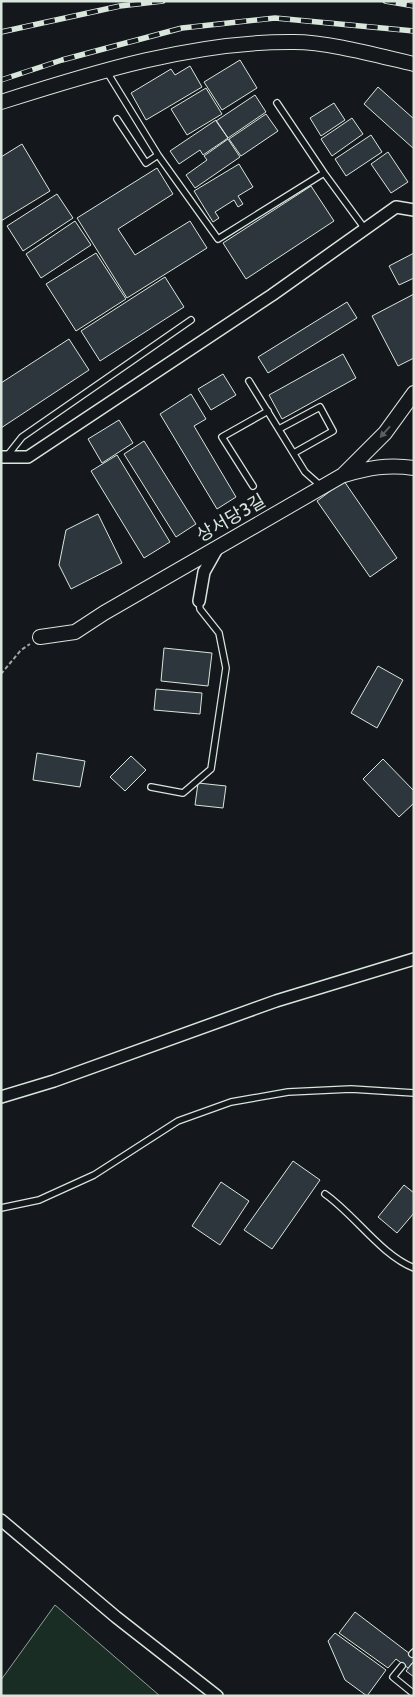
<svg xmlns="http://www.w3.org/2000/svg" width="415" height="1697" font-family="Cabin,'Noto Sans KR',sans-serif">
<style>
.green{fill:#1a2d24;stroke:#939e99}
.building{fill:#2c363c;stroke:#d8e6dc}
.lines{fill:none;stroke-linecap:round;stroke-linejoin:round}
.service-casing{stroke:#d8e6dc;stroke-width:8}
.minor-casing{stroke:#d8e6dc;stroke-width:14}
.tertiary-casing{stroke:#d8e6dc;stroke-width:16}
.path{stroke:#9da8a2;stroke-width:2;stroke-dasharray:4 2.5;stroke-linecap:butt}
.service{stroke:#14181c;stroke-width:5.5}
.minor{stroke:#14181c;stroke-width:11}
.tertiary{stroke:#14181c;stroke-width:14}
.rail-casing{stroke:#d8e6dc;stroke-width:5.5}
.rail{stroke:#14181c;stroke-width:4;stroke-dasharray:11;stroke-linecap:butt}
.oneway{fill:#59605f}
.labels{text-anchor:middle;stroke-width:4;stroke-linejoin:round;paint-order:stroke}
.street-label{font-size:18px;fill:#d8e6dc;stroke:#14181c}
</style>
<rect width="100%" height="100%" fill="#14181c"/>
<path class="green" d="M 55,1605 L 160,1696 L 1,1696 L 1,1680 Z"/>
<path class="building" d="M 240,60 L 257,88 L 222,110 L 204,82 Z
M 190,66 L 202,87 L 146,120 L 131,93 L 171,69 L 175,75 Z
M 378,87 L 414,119 L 414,149 L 364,104 Z
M 206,88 L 222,114 L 187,135 L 171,109 Z
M 255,95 L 266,112 L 228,138 L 216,121 Z
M 334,103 L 345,120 L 321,136 L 310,118 Z
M 266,114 L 278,131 L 241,156 L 229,139 Z
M 352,118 L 363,134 L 332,156 L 321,139 Z
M 216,120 L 228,138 L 203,155 L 200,150 L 179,164 L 170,151 Z
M 371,135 L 382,152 L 346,176 L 335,159 Z
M 228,139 L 240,157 L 195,188 L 186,175 L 207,160 L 204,156 Z
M 22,144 L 50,191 L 1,221 L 1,157 Z
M 388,152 L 408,182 L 391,193 L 371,164 Z
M 239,164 L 253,187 L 238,196 L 243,204 L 238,207 L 234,200 L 215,212 L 219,218 L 213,222 L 194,191 Z
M 157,168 L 173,194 L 118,229 L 135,255 L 190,221 L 207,248 L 127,298 L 77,218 Z
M 311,186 L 334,221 L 246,279 L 223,243 Z
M 57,194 L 73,218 L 23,251 L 7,226 Z
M 75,221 L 91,245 L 41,278 L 26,254 Z
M 96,253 L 126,299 L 76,331 L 46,284 Z
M 414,253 L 414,278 L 399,285 L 389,266 Z
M 165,277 L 184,307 L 100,361 L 81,331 Z
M 414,294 L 414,358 L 398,366 L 372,316 Z
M 347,302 L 357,318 L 268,373 L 258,357 Z
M 69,339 L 89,370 L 1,428 L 1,383 Z
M 343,354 L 356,378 L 282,419 L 269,395 Z
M 223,374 L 236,395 L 211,410 L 198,389 Z
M 191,394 L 206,419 L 194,426 L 236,497 L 217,509 L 160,414 Z
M 119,420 L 133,443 L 102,463 L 88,439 Z
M 144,441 L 196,524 L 176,537 L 124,454 Z
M 117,455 L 170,542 L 144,558 L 91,471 Z
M 344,481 L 397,558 L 370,577 L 317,501 Z
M 98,514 L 122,563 L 71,589 L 59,565 L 66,530 Z
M 164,648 L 212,653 L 208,686 L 161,681 Z
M 378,666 L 403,680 L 377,728 L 351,713 Z
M 156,689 L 202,693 L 200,714 L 154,710 Z
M 37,753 L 85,761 L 80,787 L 33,780 Z
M 131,756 L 146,770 L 125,791 L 110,777 Z
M 383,759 L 414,791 L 414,803 L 399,817 L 363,779 Z
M 198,783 L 226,786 L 223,808 L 195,805 Z
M 293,1161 L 320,1180 L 272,1249 L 244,1230 Z
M 221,1182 L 249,1201 L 220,1245 L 192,1226 Z
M 404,1185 L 414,1193 L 414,1213 L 397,1233 L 378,1217 Z
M 355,1612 L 414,1657 L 414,1661 L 408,1668 L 396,1659 L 388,1668 L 339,1633 Z
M 335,1633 L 386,1670 L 367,1696 L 345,1680 L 328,1641 Z
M 414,1661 L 414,1677 L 406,1671 Z"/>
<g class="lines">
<defs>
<path id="service" d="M 107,72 L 158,155
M 277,103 L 324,173
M 117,119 L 146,163 L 158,155 L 218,239 L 324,173 L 365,229
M 249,381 L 305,472 L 322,487
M 279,429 L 320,407 L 333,431 L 294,453
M 7,456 L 22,437 L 191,320
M 253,486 L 222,437 L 268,411
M 151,787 L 183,793 L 211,769 L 226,668 L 219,633 L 200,609 L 199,601
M 325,1194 C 355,1215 381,1255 414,1268
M 1,1208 L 39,1200 L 94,1175 L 178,1121 L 231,1102 L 288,1092 L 351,1089 L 414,1093
M 412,1654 L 414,1652
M 402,1666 L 393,1677 L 414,1694"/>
<path id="minor" d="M 1,457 L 28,457 L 272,295 L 396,207 L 414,210
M 199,601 L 204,572 L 218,547
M 1,1097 L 54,1081 L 276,1001 L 414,959
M 1,1520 L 116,1617 L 217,1696"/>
<path id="tertiary" d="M 1,102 C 95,72 195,41 294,42 C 329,42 379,56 414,64
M 344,475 C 368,468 388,464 414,468
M 40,637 L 75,632 L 104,613 L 343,475 L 385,433 L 414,393"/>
</defs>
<use href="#service" class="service-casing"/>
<use href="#minor" class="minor-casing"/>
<use href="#tertiary" class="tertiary-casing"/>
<path class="path" d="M 1,674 L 21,650 L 30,644"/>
<use href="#service" class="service"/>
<use href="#minor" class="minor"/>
<use href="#tertiary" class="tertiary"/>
<defs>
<path id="rail" d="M 385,1 L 414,6
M 1,32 L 120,6 L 163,1
M 1,80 L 62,60 L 182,28 L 275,18 L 414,31"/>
</defs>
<use href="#rail" class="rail-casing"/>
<use href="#rail" class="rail"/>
</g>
<defs><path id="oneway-solid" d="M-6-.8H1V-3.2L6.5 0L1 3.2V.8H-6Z" transform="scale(1.25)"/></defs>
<use class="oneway" href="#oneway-solid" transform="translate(385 432) rotate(132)"/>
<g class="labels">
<g class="street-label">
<text transform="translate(231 518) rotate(-30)" y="6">상서당3길</text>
</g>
</g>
<rect width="415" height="1697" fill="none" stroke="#d8e6dc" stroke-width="5"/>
</svg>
